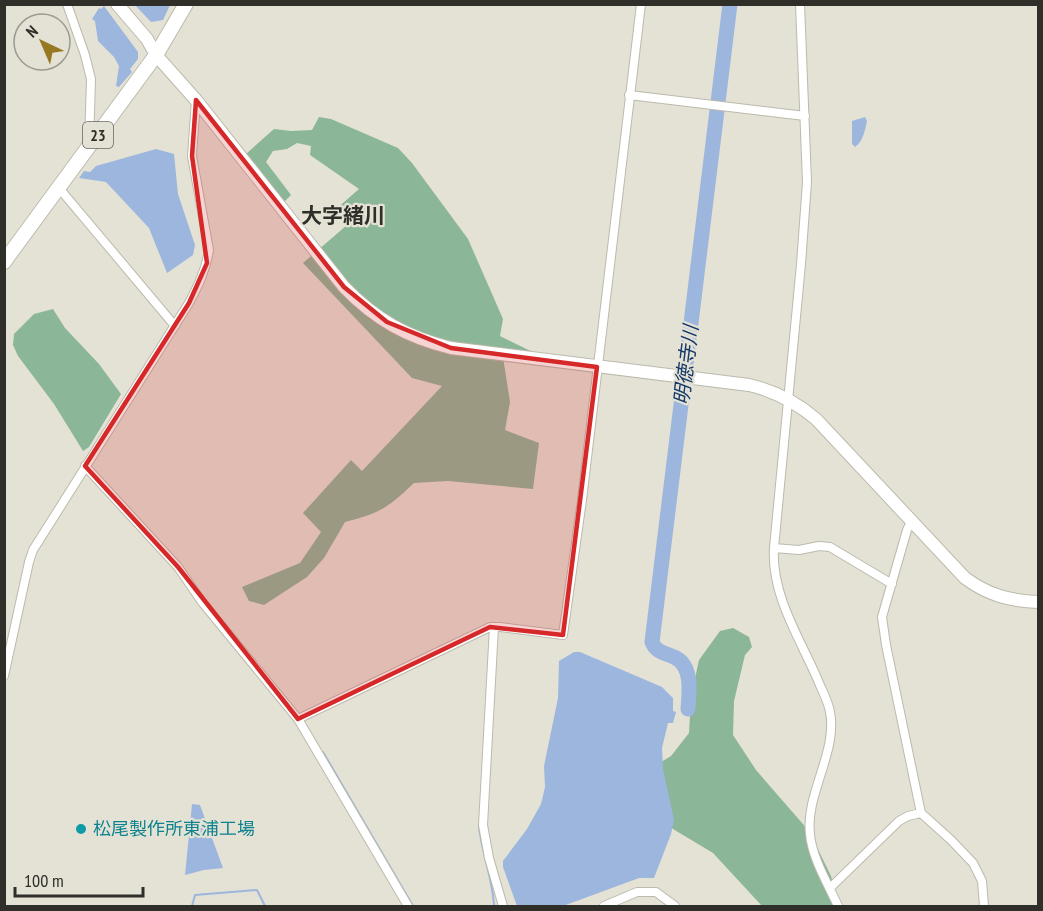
<svg xmlns="http://www.w3.org/2000/svg" width="1043" height="911" font-family="'PT Sans Narrow','Noto Sans JP',sans-serif">
<style>
.forest{fill:#8cb698}
.water{fill:#9cb6dd}
.lines{fill:none;stroke-linecap:round;stroke-linejoin:round}
.stream{stroke:#9cb6dd;stroke-width:2}
.river{stroke:#9cb6dd;stroke-width:15}
.street-casing{stroke:#bcbaad;stroke-width:10}
.secondary-casing{stroke:#bcbaad;stroke-width:14}
.primary-casing{stroke:#bcbaad;stroke-width:16}
.street{stroke:#fff;stroke-width:8}
.secondary{stroke:#fff;stroke-width:12}
.primary{stroke:#fff;stroke-width:14}
.marked{fill:#d62828;fill-opacity:0.2;stroke:#d62828;stroke-width:4.5;stroke-linejoin:round}
.culture-dot{fill:#0f9aa8;stroke:#e4e2d5;stroke-width:2}
.labels{text-anchor:middle;stroke-width:4.5;stroke-linejoin:round;paint-order:stroke}
.shield{fill:#e4e2d5;stroke:#65645d;stroke-width:1.5}
.shield-label{font-size:16px;font-weight:bold;fill:#2f2e29}
.culture-label{font-size:18px;fill:#0d838f;stroke:#e4e2d5;text-anchor:start}
.water-label{font-size:20px;font-style:italic;fill:#173a69;stroke:#e4e2d5}
.quarter-label{font-size:21px;font-weight:bold;fill:#2f2e29;stroke:#e4e2d5}
</style>
<rect width="100%" height="100%" fill="#e4e2d5"/>
<path class="forest" d="M 319,117 L 331,119 L 398,148 L 412,163 L 468,239 L 503,319 L 500,336 L 545,358 L 503,357 L 510,402 L 505,430 L 539,443 L 533,489 L 448,481 L 414,483 C 388,508 380,513 345,522 L 324,558 L 307,577 L 264,605 L 249,601 L 242,587 L 300,563 L 321,532 L 303,513 L 351,460 L 362,471 L 442,386 L 412,378 L 303,263 L 347,225 L 336,209 L 359,189 L 310,155 L 311,146 L 297,143 L 287,149 L 273,151 L 266,162 L 291,195 L 284,202 L 246,154 L 274,129 L 291,131 L 312,130 Z
M 53,309 L 65,328 L 99,364 L 121,394 L 89,447 L 83,451 L 54,404 L 18,356 L 13,345 L 14,334 L 34,314 Z
M 733,628 L 749,637 L 752,647 L 745,655 L 734,701 L 733,735 L 756,770 L 809,831 L 831,876 L 839,906 L 762,906 L 713,853 L 673,829 L 651,807 L 643,773 L 671,756 L 689,733 L 691,697 L 699,660 L 720,631 Z"/>
<path class="water" d="M 135,5 L 170,5 L 163,20 L 151,22 Z
M 104,6 L 138,52 L 138,59 L 130,69 L 132,72 L 119,87 L 116,86 L 119,66 L 114,57 L 98,41 L 95,21 L 92,19 L 99,8 L 101,9 Z
M 865,117 L 867,121 C 865,130 863,142 855,147 L 852,144 L 852,121 Z
M 156,149 L 174,154 L 178,194 L 195,245 L 193,255 L 167,273 L 149,228 L 106,182 L 79,178 L 84,171 L 90,172 L 96,166 Z
M 574,652 L 580,652 L 662,687 L 673,698 L 673,711 L 676,712 L 673,723 L 668,723 L 662,748 L 663,769 L 674,820 L 671,834 L 654,878 L 639,878 L 563,906 L 517,906 L 503,867 L 503,861 L 527,829 L 541,804 L 545,787 L 544,766 L 558,698 L 559,661 Z
M 192,804 L 200,805 L 223,868 L 204,870 L 185,875 Z"/>
<g class="lines">
<path class="stream" d="M 323,752 L 413,906
M 479,827 C 482,854 493,880 494,906
M 192,906 L 195,895 L 257,890 L 265,906"/>
<path class="river" d="M 688,709 C 689,694 693,667 676,658 C 667,653 656,653 652,642 L 730,4"/>
<defs>
<path id="street" d="M 67,4 L 85,55 L 91,79 L 89,144
M 800,4 L 807,182 L 801,264 L 774,548 C 771,594 799,637 817,678 C 821,689 828,700 830,712 C 838,751 805,795 810,834 C 812,858 828,884 838,906
M 629,95 L 805,116
M 59,188 L 175,326
M 85,466 L 178,567 L 202,602 L 298,719 L 408,906
M 911,522 L 907,530 L 882,617 L 886,645 L 921,813 L 951,840 L 973,863 L 982,881 L 984,906
M 774,548 L 799,550 L 819,546 L 830,547 L 892,584
M 494,627 L 483,825 L 489,858 L 503,906
M 4,676 L 29,562 L 33,550 L 189,303 C 198,286 206,270 209,250 L 192,156 L 196,100
M 298,719 L 490,627 L 500,627 L 563,635 L 582,500 L 641,4
M 830,888 L 899,821 L 908,816 L 921,813
M 604,906 L 637,892 L 656,892 L 675,906"/>
<path id="secondary" d="M 117,4 L 147,39 L 156,55 L 196,100 L 344,287 C 376,320 407,337 451,348 L 749,385 C 775,391 796,402 816,419 L 965,578 C 988,595 1010,601 1038,602"/>
<path id="primary" d="M 4,262 L 156,55 L 186,4"/>
</defs>
<use href="#street" class="street-casing"/>
<use href="#secondary" class="secondary-casing"/>
<use href="#primary" class="primary-casing"/>
<use href="#street" class="street"/>
<use href="#secondary" class="secondary"/>
<use href="#primary" class="primary"/>
</g>
<path class="marked" d="M 196,100 L 344,287 L 387,322 L 451,348 L 597,367 L 563,635 L 490,627 L 298,719 L 178,567 L 85,466 L 189,303 L 207,263 L 192,156 Z"/>
<circle class="culture-dot" cx="81" cy="829" r="6"/>
<g class="labels">
<rect class="shield" x="83" y="122" width="30" height="26" rx="4.5"/>
<g class="shield-label">
<text x="98" y="141">23</text>
</g>
<g class="culture-label">
<text x="93" y="835">松尾製作所東浦工場</text>
</g>
<g class="water-label">
<text transform="translate(686 365) rotate(-83)" y="7">明徳寺川</text>
</g>
<g class="quarter-label">
<text x="343" y="223">大字緒川</text>
</g>
</g>
<rect width="1043" height="911" fill="none" stroke="#2f2e29" stroke-width="12"/>
<g transform="translate(42 42) rotate(316)"><circle r="28" fill="#e4e2d5" stroke="#9c9a90" stroke-width="1.5"/>
<path d="M0-4.5L10 22L0 15L-10 22Z" fill="#977921"/>
<text y="-9" font-size="16" font-weight="bold" text-anchor="middle" fill="#2f2e29">N</text>
</g>
<path d="M15 887v9h128v-9" fill="none" stroke="#2f2e29" stroke-width="3"/>
<text x="24" y="887" font-size="18" fill="#2f2e29" stroke="#e4e2d5" stroke-width="4.5" paint-order="stroke">100 m</text>
</svg>
